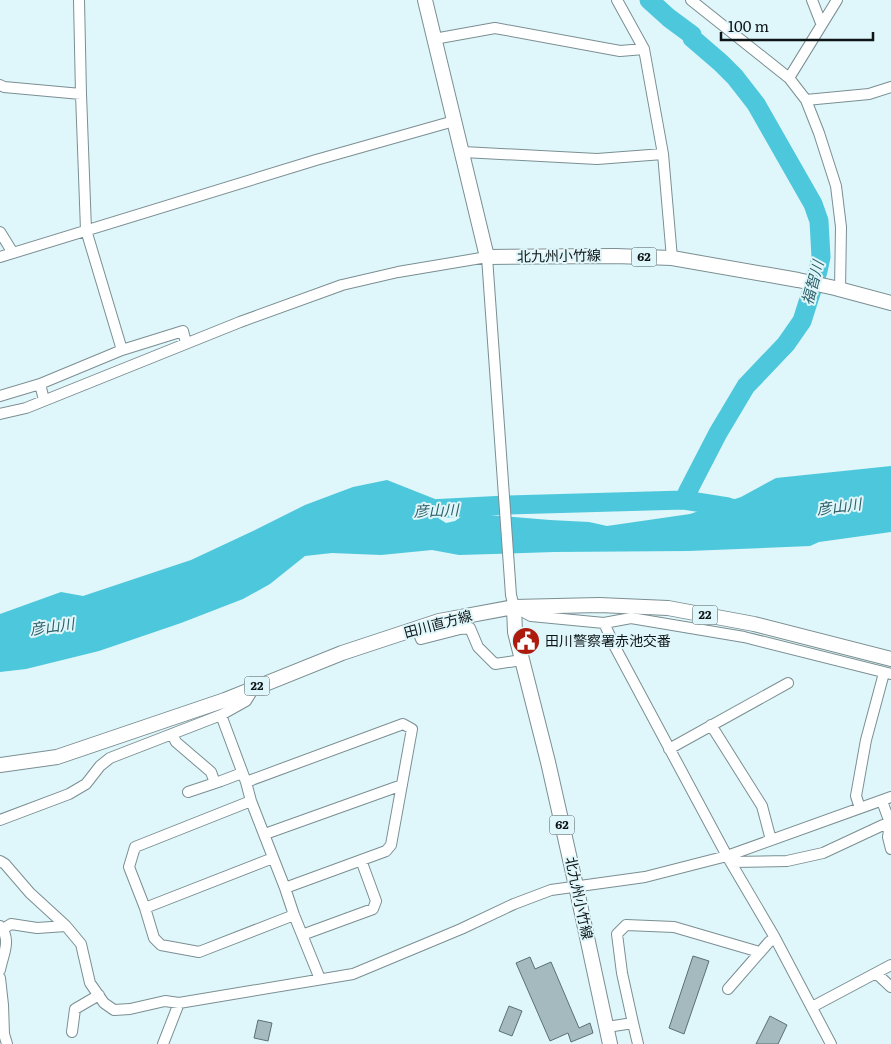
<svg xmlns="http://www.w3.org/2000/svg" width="891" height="1044" font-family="Literata,'Noto Sans JP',serif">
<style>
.water{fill:#4cc7db}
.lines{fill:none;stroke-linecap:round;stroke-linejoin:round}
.river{stroke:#4cc7db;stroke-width:19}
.building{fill:#a4babe;stroke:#5c7074}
.minor-casing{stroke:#7b8f93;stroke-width:12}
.major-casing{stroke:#7b8f93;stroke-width:16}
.minor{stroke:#fff;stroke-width:10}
.major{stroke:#fff;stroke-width:14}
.labels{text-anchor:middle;stroke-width:4;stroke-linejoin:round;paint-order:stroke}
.shield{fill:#dff6fa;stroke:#4c585b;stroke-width:1}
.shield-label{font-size:12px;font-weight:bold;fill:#0d1517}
.street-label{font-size:14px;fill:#0d1517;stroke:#dff6fa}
.poi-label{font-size:14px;fill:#0d1517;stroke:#dff6fa;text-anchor:start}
.water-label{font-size:15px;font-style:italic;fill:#2d6069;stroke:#dff6fa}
</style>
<rect width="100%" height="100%" fill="#dff6fa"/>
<path class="water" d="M 891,466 L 891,532 L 819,542 L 810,546 L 688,551 L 554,552 L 459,555 L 432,550 L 381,555 L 332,553 L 305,556 L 270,584 L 243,599 L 181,623 L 99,651 L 26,669 L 0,672 L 0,614 L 61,592 L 83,596 L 191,560 L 253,531 L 305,505 L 353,487 L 387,480 L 435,499 L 435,516 L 446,523 L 455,521 L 466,513 L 550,520 L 589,522 L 607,526 L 690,514 L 741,497 L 776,478 Z"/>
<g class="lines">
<path class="river" d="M 649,0 L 669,18 L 692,35 L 692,38 L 721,63 L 735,77 L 756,104 L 813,204 L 819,221 L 821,257 L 818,271 L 802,321 L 786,344 L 746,386 L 718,433 L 688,491 L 684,500
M 410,510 L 506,505 L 684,500 L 728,507 L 741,511"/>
</g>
<path class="building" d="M 693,956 L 709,961 L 684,1034 L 669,1028 Z
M 530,957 L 535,969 L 551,962 L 579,1028 L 590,1023 L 593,1033 L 571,1042 L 568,1033 L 550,1041 L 516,963 Z
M 509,1006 L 522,1011 L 512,1036 L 499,1031 Z
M 770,1016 L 787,1025 L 778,1044 L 756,1044 Z
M 258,1020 L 272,1023 L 268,1041 L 254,1038 Z"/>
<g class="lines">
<defs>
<path id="minor" d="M 617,0 L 644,49 L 663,154 L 672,258
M 691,0 L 789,78 L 806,100 L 819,133 L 836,186 L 841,227 L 840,290
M 812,0 L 821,23
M 434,39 L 495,28 L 620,51 L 644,49
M 789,78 L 837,0
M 0,85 L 4,87 L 81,94
M 806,100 L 869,94 L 891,87
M 463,152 L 597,159 L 663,154
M 0,232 L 13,253
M 0,257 L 316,160 L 454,121
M 122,350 L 183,331 L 186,343
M 0,396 L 40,384
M 44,400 L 40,384 L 122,350 L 86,230 L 81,94 L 79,0
M 0,414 L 26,408 L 240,322 L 342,285 L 398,272 L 487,257 L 511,595 L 514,607 L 531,616 L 604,623 L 631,618 L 744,637 L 891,674
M 604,623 L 615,647 L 727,856 L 774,936 L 831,1044
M 417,629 L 421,639 L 460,629 L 470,628 L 478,647 L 495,664 L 522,660
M 221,715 L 246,782 L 251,801 L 285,888 L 294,915 L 320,979
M 711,725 L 762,806 L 771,840
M 172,734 L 176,742 L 211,772 L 215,783
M 669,749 L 788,683
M 246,782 L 403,724 L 412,729 L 391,845 L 386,851 L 285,888
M 188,792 L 221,781 L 242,773
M 251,801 L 135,847 L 129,867 L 145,908 L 154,938 L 161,945 L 199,952 L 294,915
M 882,801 L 890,823 L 888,837 L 891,849
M 860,808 L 856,796 L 866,740 L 884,673
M 0,820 L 69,794 L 86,784 L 100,766 L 110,758 L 221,715 L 246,701 L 254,688
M 265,834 L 402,785
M 0,861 L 5,864 L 30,893 L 66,926
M 731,862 L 787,861 L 823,853 L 883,825 L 890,823
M 145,908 L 273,858
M 0,926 C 12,940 3,954 0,970
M 3,929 L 11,924 L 37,928 L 66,926 L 81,944 L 90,983 L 104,1003 L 114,1010 L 130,1009 L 165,1001 L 179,1003 L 353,974 L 461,929 L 514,904 L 551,890 L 645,877 L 727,856 L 891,797
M 302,935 L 373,909 L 376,901 L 361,860
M 876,973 L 891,987
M 0,978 L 3,1005 L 4,1034 L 7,1044
M 728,989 L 769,942 L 775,938
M 812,1007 L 891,965
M 633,1023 L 622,973 L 617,934 L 626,925 L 674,927 L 756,951 L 759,953
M 607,1027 L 633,1023 L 638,1044
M 72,1032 L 75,1009 L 99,995
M 163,1044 L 179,1003"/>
<path id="major" d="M 425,0 L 487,257 L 615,256 L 672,258 L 798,280 L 835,288 L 891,303
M 514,607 L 515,632 L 548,762 L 576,886 L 610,1044
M 0,765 L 57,757 L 225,700 L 342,653 L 439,621 L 514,607 L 599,605 L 668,608 L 754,624 L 891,659"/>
</defs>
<use href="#minor" class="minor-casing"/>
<use href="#major" class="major-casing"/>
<use href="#minor" class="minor"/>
<use href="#major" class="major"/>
</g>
<defs>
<symbol id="civic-disc" viewBox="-11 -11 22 22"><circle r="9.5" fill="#ac1b0d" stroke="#dff6fa"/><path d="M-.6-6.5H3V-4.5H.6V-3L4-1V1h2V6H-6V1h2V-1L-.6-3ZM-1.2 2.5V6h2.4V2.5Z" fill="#fff"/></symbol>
</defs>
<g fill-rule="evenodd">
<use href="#civic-disc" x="510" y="625" width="32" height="32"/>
</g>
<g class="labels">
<g class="shield">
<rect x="631.5" y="247.5" width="25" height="19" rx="4"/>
<rect x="692.5" y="605.5" width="25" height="19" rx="4"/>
<rect x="244.5" y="676.5" width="25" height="19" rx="4"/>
<rect x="549.5" y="815.5" width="25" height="19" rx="4"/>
</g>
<g class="shield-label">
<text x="644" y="261">62</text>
<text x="705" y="619">22</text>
<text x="257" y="690">22</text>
<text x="562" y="829">62</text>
</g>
<g class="street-label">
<text transform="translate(559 256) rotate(-1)" y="5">北九州小竹線</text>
<text transform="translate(438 624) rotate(-15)" y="5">田川直方線</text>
<text transform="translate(579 898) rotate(78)" y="5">北九州小竹線</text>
</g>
<g class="poi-label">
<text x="545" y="646">田川警察署赤池交番</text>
</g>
<g class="water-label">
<text transform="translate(813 283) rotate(-75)" y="5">福智川</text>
<text transform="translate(839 507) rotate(-7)" y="5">彦山川</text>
<text transform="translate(436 511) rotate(-2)" y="5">彦山川</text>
<text transform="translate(52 627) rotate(-8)" y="5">彦山川</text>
</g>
</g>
<path d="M721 32v8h152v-8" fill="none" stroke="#0d1517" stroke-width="2.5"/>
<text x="728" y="32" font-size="15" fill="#0d1517" stroke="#dff6fa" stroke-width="4" paint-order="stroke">100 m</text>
</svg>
